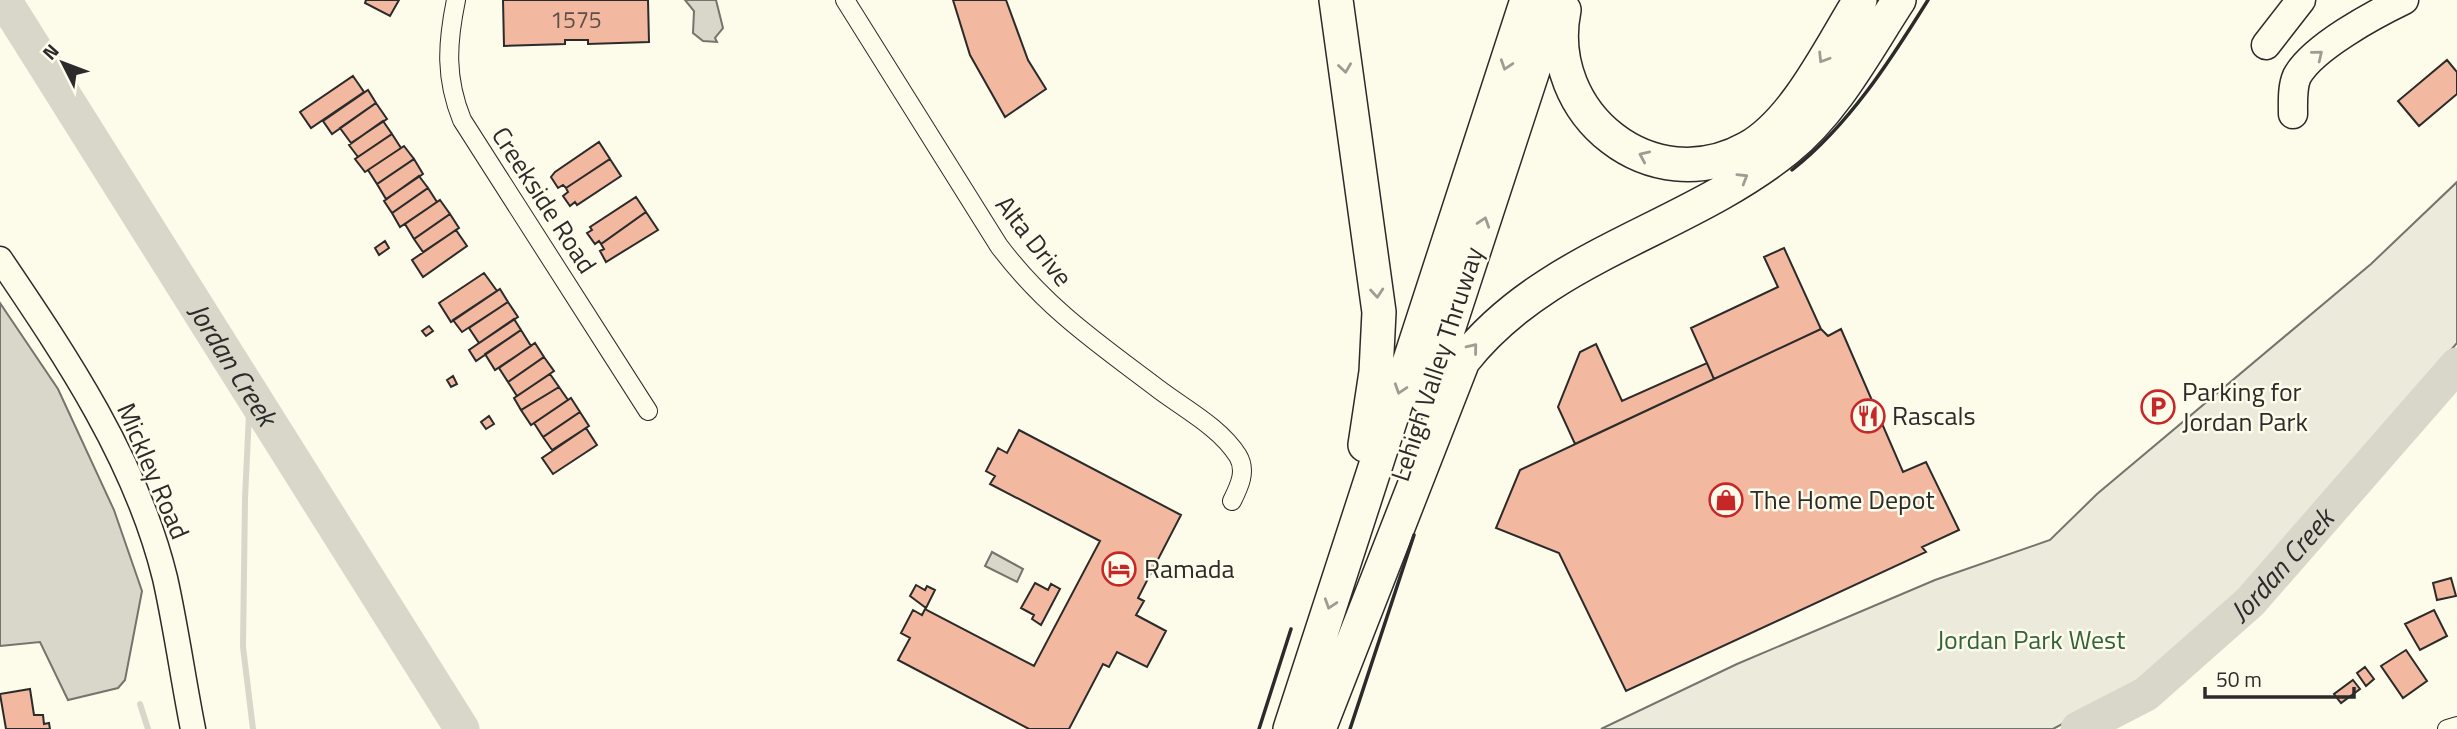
<svg xmlns="http://www.w3.org/2000/svg" width="2457" height="729" font-family="'Titillium Web',sans-serif">
<style>
.green{fill:#ecebdb;stroke:#74746e;stroke-width:2}
.water{fill:#d8d7c9;stroke:#74746e;stroke-width:2}
.lines{fill:none;stroke-linecap:round;stroke-linejoin:round}
.stream{stroke:#d8d7c9;stroke-width:6}
.river{stroke:#d8d7c9;stroke-width:35}
.building{fill:#f2b8a0;stroke:#2b2b2b;stroke-width:2}
.street-casing{stroke:#2b2b2b;stroke-width:20}
.secondary-casing{stroke:#2b2b2b;stroke-width:27}
.primary-casing{stroke:#2b2b2b;stroke-width:31}
.highway-casing{stroke:#2b2b2b;stroke-width:36}
.street{stroke:#fdfbea;stroke-width:18}
.secondary{stroke:#fdfbea;stroke-width:24}
.primary{stroke:#fdfbea;stroke-width:28}
.highway{stroke:#fdfbea;stroke-width:33}
.wall{stroke:#2b2b2b;stroke-width:3.5}
.oneway{stroke:#9e9d94}
.labels{text-anchor:middle;stroke-width:5;stroke-linejoin:round;paint-order:stroke}
.number-label{font-size:23px;fill:#5d4e48}
.street-label{font-size:26px;fill:#2b2b2b;stroke:#fdfbea}
.poi-label{font-size:26px;fill:#2b2b2b;stroke:#fdfbea;text-anchor:start}
.park-label{font-size:26px;fill:#34623c;stroke:#fdfbea}
.water-label{font-size:28px;font-style:italic;fill:#2b2b2b;stroke:#fdfbea}
</style>
<rect width="100%" height="100%" fill="#fdfbea"/>
<path class="green" d="M 2457,182 L 2457,343 L 2262,573 L 2154,670 L 2104,702 L 2053,729 L 1601,729 L 1737,664 L 1935,580 L 2050,540 L 2097,494 L 2371,264 Z"/>
<path class="water" d="M 685,0 L 716,0 L 723,28 L 715,38 L 717,42 L 703,41 L 693,33 L 694,11 Z
M 0,303 L 58,389 L 114,510 L 142,591 L 125,680 L 118,688 L 68,700 L 40,642 L 0,646 Z
M 992,552 L 1023,569 L 1017,582 L 985,566 Z"/>
<g class="lines">
<path class="stream" d="M 250,392 L 245,499 L 243,647 L 253,729
M 140,704 L 148,729"/>
<g class="river">
<path id="s1" d="M 4,0 L 462,729"/>
<path id="s2" d="M 2078,729 L 2146,694 L 2250,602 L 2457,365"/>
</g>
</g>
<path class="building" d="M 366,0 L 399,0 L 390,16 L 365,3 Z
M 503,0 L 648,0 L 649,42 L 588,44 L 588,40 L 565,40 L 565,44 L 504,46 Z
M 953,0 L 1006,0 L 1028,60 L 1046,89 L 1005,117 L 970,55 Z
M 2447,60 L 2457,72 L 2457,94 L 2419,126 L 2398,101 Z
M 353,76 L 364,92 L 311,128 L 300,112 Z
M 368,90 L 376,103 L 332,134 L 323,121 Z
M 376,103 L 387,119 L 351,143 L 340,128 Z
M 383,121 L 392,134 L 358,157 L 349,145 Z
M 392,134 L 401,148 L 365,172 L 355,159 Z
M 599,142 L 610,159 L 566,188 L 563,185 L 558,188 L 551,177 L 555,172 Z
M 404,146 L 414,159 L 377,184 L 368,170 Z
M 414,159 L 423,174 L 386,199 L 377,184 Z
M 610,159 L 621,176 L 577,205 L 575,202 L 570,206 L 563,196 L 568,192 L 566,188 Z
M 419,176 L 428,188 L 392,213 L 384,201 Z
M 428,188 L 437,202 L 400,227 L 392,213 Z
M 636,197 L 646,212 L 601,244 L 599,241 L 595,244 L 587,233 L 592,230 L 590,227 Z
M 440,200 L 450,214 L 414,239 L 405,224 Z
M 646,212 L 658,230 L 606,262 L 600,251 L 604,249 L 601,244 Z
M 450,214 L 459,228 L 423,252 L 414,239 Z
M 456,230 L 467,246 L 423,277 L 412,260 Z
M 385,241 L 389,248 L 379,255 L 375,248 Z
M 1784,248 L 1821,329 L 1714,379 L 1691,328 L 1778,287 L 1764,257 Z
M 484,273 L 497,291 L 451,322 L 439,303 Z
M 500,289 L 508,302 L 462,332 L 453,320 Z
M 508,302 L 518,317 L 479,343 L 469,328 Z
M 514,319 L 521,330 L 476,361 L 469,350 Z
M 429,326 L 433,331 L 426,336 L 422,331 Z
M 1821,329 L 1828,336 L 1841,329 L 1903,472 L 1926,462 L 1959,530 L 1922,547 L 1926,552 L 1626,691 L 1559,553 L 1496,528 L 1520,470 Z
M 521,330 L 531,346 L 495,370 L 485,354 Z
M 535,343 L 544,357 L 508,382 L 499,368 Z
M 1596,344 L 1622,401 L 1707,363 L 1714,379 L 1575,444 L 1558,407 L 1580,352 Z
M 544,357 L 554,371 L 517,396 L 508,382 Z
M 550,374 L 559,387 L 521,410 L 514,398 Z
M 453,376 L 457,384 L 451,387 L 447,380 Z
M 559,387 L 568,400 L 531,425 L 521,410 Z
M 571,398 L 580,412 L 543,437 L 534,423 Z
M 580,412 L 589,426 L 552,450 L 543,437 Z
M 489,416 L 494,424 L 486,429 L 481,422 Z
M 586,428 L 597,445 L 553,474 L 542,458 Z
M 1019,430 L 1181,515 L 1138,598 L 1144,601 L 1136,615 L 1166,631 L 1156,650 L 1147,667 L 1117,652 L 1109,667 L 1103,664 L 1069,729 L 1029,729 L 898,660 L 910,638 L 901,633 L 913,610 L 922,615 L 925,609 L 1034,666 L 1100,541 L 990,484 L 995,476 L 986,471 L 998,448 L 1007,453 Z
M 2451,578 L 2456,596 L 2437,600 L 2433,583 Z
M 1035,583 L 1048,590 L 1051,584 L 1060,589 L 1041,625 L 1032,619 L 1034,615 L 1021,608 Z
M 916,585 L 925,590 L 927,586 L 935,590 L 926,608 L 910,596 Z
M 2434,610 L 2447,636 L 2420,650 L 2405,624 Z
M 2406,650 L 2427,681 L 2403,698 L 2381,666 Z
M 2365,667 L 2374,679 L 2366,686 L 2357,673 Z
M 2353,680 L 2360,689 L 2341,703 L 2334,694 Z
M 30,689 L 34,715 L 43,715 L 44,724 L 49,723 L 50,729 L 6,729 L 0,694 Z"/>
<g class="lines">
<defs>
<path id="street" d="M 456,0 C 447,44 445,78 462,120 L 648,411
M 845,0 L 999,246 C 1046,308 1096,342 1157,388 C 1183,408 1220,427 1238,456 C 1247,471 1239,487 1232,501
M 2447,729 L 2457,726"/>
<path id="secondary" d="M 0,259 C 67,358 136,460 165,578 C 176,627 183,679 193,729"/>
<path id="primary" d="M 2266,45 L 2301,0
M 2293,114 C 2293,102 2292,87 2297,76 C 2313,47 2375,14 2404,0"/>
<path id="highway" d="M 1336,0 L 1379,312 L 1376,372 L 1365,445
M 1564,10 C 1543,114 1652,202 1748,148 C 1796,121 1831,46 1860,0
M 1426,397 L 1556,0
M 1290,729 L 1527,0
M 1319,729 L 1463,361 C 1546,255 1685,231 1787,149 C 1835,110 1865,52 1899,0"/>
</defs>
<use href="#street" class="street-casing"/>
<use href="#secondary" class="secondary-casing"/>
<use href="#primary" class="primary-casing"/>
<use href="#highway" class="highway-casing"/>
<use href="#street" class="street"/>
<use href="#secondary" class="secondary"/>
<use href="#primary" class="primary"/>
<use href="#highway" class="highway"/>
<path class="wall" d="M 1792,170 C 1849,125 1890,61 1928,0
M 1259,729 L 1291,629
M 1350,729 L 1414,535"/>
</g>
<defs><path id="oneway-chevron" d="M-2-3.5L2.5 0L-2 3.5" fill="none" stroke-width="1.6" stroke-linecap="round" stroke-linejoin="round" transform="scale(1.75)"/></defs>
<g class="oneway">
<use href="#oneway-chevron" transform="translate(2318 55) rotate(-39)"/>
<use href="#oneway-chevron" transform="translate(1823 58) rotate(122)"/>
<use href="#oneway-chevron" transform="translate(1506 65) rotate(108)"/>
<use href="#oneway-chevron" transform="translate(1345 68) rotate(82)"/>
<use href="#oneway-chevron" transform="translate(1644 156) rotate(-156)"/>
<use href="#oneway-chevron" transform="translate(1743 178) rotate(-31)"/>
<use href="#oneway-chevron" transform="translate(1484 222) rotate(-72)"/>
<use href="#oneway-chevron" transform="translate(1377 293) rotate(85)"/>
<use href="#oneway-chevron" transform="translate(1473 348) rotate(-51)"/>
<use href="#oneway-chevron" transform="translate(1400 389) rotate(108)"/>
<use href="#oneway-chevron" transform="translate(1330 604) rotate(108)"/>
</g>
<defs>
<symbol id="parking-ring" viewBox="-11 -11 22 22"><circle r="9.5" fill="#fdfbea" stroke="#c62828" stroke-width="1.5"/><path d="M-3.5-5.5H1a3.5 3.5 0 0 1 0 7H-1V5.5H-3.5ZM-1-3.4V-.6H.8a1.4 1.4 0 0 0 0-2.8Z" fill="#c62828"/></symbol>
<symbol id="restaurant-ring" viewBox="-11 -11 22 22"><circle r="9.5" fill="#fdfbea" stroke="#c62828" stroke-width="1.5"/><path d="M-5-6h1v4h1v-4h1v4h1v-4h1v5L-1.5 .5V6h-2V.5L-5-1ZM5-6V6H3V1.5H1.5Q1.5-4 5-6Z" fill="#c62828"/></symbol>
<symbol id="shop-ring" viewBox="-11 -11 22 22"><circle r="9.5" fill="#fdfbea" stroke="#c62828" stroke-width="1.5"/><path d="M-5-2.5h2.3a2.7 3.5 0 0 1 5.4 0H5L5.5 6h-11ZM-1.5-2.5h3a1.5 2.3 0 0 0-3 0Z" fill="#c62828"/></symbol>
<symbol id="hotel-ring" viewBox="-11 -11 22 22"><circle r="9.5" fill="#fdfbea" stroke="#c62828" stroke-width="1.5"/><path d="M-6-4.5h1.5V1H6V5H4.5V3h-9V5H-6ZM-4 0a1.8 1.8 0 1 1 3.6 0ZM.5 0V-2.5h3Q6-2.5 6 0Z" fill="#c62828"/></symbol>
</defs>
<g fill-rule="evenodd">
<use href="#parking-ring" x="2139" y="388" width="38" height="38"/>
<use href="#restaurant-ring" x="1849" y="397" width="38" height="38"/>
<use href="#shop-ring" x="1707" y="481" width="38" height="38"/>
<use href="#hotel-ring" x="1100" y="550" width="38" height="38"/>
</g>
<g class="labels">
<g class="number-label">
<text x="576" y="28">1575</text>
</g>
<g class="street-label">
<text transform="translate(544 200) rotate(57)" y="9">Creekside Road</text>
<text transform="translate(1034 241) rotate(52)" y="9">Alta Drive</text>
<text transform="translate(1437 364) rotate(-72)" y="9">Lehigh Valley Thruway</text>
<text transform="translate(153 471) rotate(67)" y="9">Mickley Road</text>
</g>
<g class="poi-label">
<text x="2182" y="401">Parking for<tspan x="2182" dy="30">Jordan Park</tspan></text>
<text x="1892" y="425">Rascals</text>
<text x="1750" y="509">The Home Depot</text>
<text x="1144" y="578">Ramada</text>
</g>
<g class="park-label">
<text x="2031" y="649">Jordan Park West</text>
</g>
<g class="water-label">
<text dy="10" stroke="none"><textPath href="#s1" startOffset="430">Jordan Creek</textPath></text>
<text dy="10" stroke="none"><textPath href="#s2" startOffset="264">Jordan Creek</textPath></text>
</g>
</g>
<g transform="translate(63 63) rotate(312)" stroke="#fdfbea" stroke-width="5" paint-order="stroke">
<path d="M0-5L12 26L0 18L-12 26Z" fill="#2b2b2b"/>
<text y="-10" font-size="19" font-weight="bold" text-anchor="middle" fill="#2b2b2b">N</text>
</g>
<path d="M2205 687v10h149v-10" fill="none" stroke="#2b2b2b" stroke-width="3.5"/>
<text x="2216" y="687" font-size="21" fill="#2b2b2b" stroke="#fdfbea" stroke-width="5" paint-order="stroke">50 m</text>
</svg>
